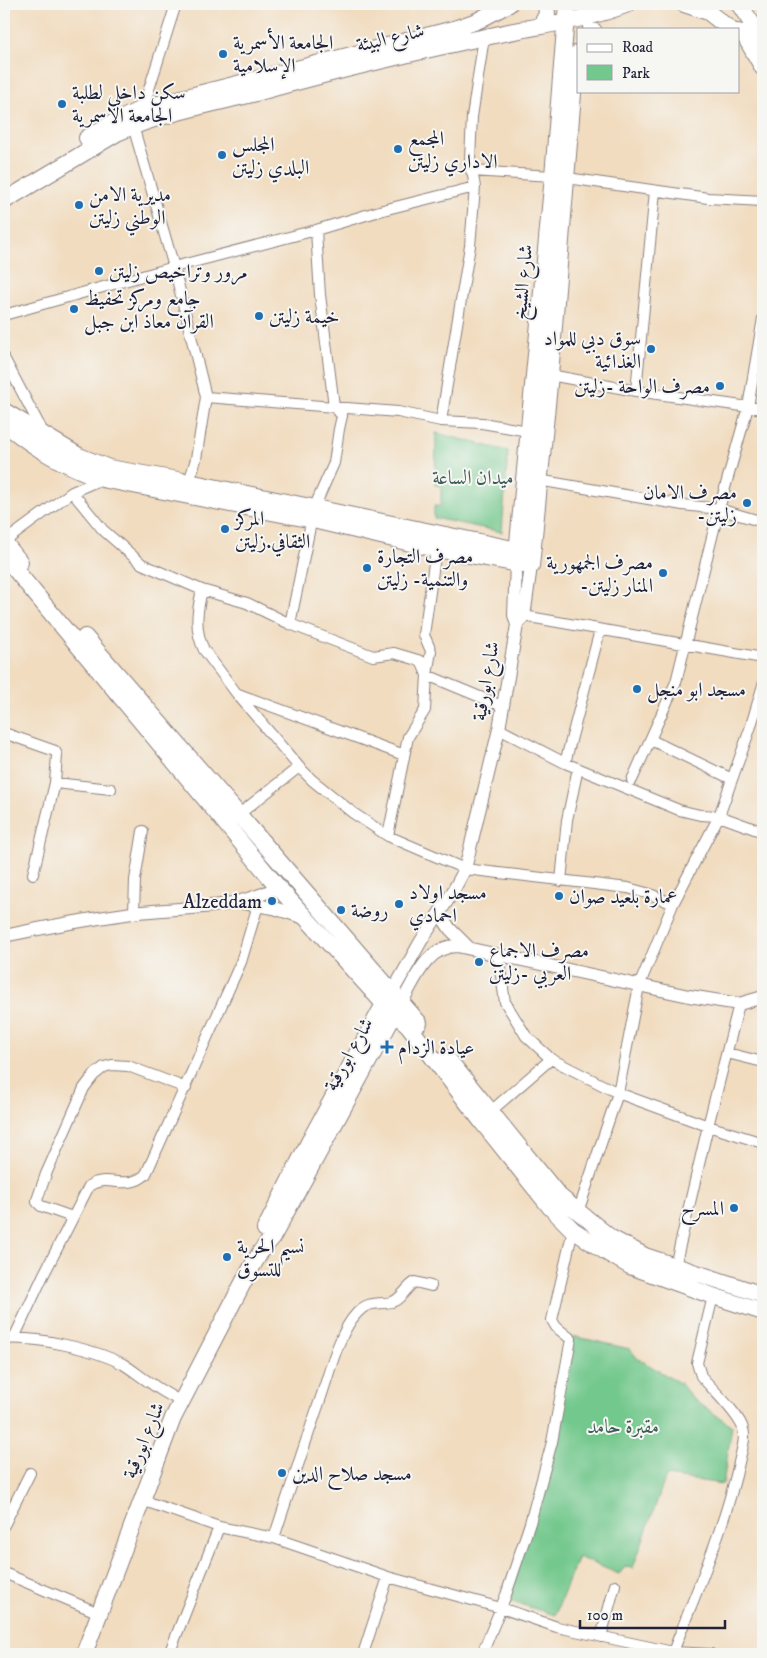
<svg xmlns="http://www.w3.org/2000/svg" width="767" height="1658" font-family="'IM FELL DW Pica',Amiri,serif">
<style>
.green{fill:#73c88d;stroke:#4a7564}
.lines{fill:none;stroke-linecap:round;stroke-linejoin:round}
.minor-casing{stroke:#8a7f7d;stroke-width:12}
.tertiary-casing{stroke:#8a7f7d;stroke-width:14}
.primary-casing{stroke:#8a7f7d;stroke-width:18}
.minor{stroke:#fff;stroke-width:10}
.tertiary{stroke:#fff;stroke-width:12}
.primary{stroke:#fff;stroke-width:16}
.poi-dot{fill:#1f6fb2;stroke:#f6f6f2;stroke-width:2}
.labels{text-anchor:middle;stroke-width:4;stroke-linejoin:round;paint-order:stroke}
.street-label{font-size:20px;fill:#22223b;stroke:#f6f6f2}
.poi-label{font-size:20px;fill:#22223b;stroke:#f6f6f2;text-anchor:start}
.park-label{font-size:20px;fill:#3e5c58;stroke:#f6f6f2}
</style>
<rect width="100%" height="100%" fill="#f6f6f2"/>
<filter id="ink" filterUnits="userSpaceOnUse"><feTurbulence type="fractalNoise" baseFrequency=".02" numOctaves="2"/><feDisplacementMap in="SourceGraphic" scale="10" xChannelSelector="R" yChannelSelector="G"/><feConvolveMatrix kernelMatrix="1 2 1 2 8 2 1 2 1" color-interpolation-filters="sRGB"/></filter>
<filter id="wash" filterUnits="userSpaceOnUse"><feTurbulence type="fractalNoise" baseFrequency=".0096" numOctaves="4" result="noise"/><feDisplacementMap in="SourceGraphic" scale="20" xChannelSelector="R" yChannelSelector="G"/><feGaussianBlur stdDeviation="1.12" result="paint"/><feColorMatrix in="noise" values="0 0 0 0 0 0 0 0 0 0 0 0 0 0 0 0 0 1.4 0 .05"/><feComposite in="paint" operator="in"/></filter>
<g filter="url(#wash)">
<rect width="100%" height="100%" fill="#f1dcbf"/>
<path class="green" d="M 436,433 L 508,451 L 502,532 L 434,518 L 434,506 L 441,506 L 441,486 L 435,485 Z
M 573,1336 L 630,1349 L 637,1358 L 681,1384 L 693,1399 L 732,1426 L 723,1484 L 666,1476 L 633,1568 L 625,1567 L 619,1574 L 578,1557 L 555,1615 L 504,1599 L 552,1447 Z"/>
</g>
<g filter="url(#ink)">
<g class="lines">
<defs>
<path id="minor" d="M 588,27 L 596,29
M 143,108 L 176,4
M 133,126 L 174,267 L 206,397 L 196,459 L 189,482
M 471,171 L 553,176 L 708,198 L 763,201
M 4,315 L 174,267 L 316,230 L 383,210 L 475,187
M 4,358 L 44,434
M 550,375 L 636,391 L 763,409
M 636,391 L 655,191
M 206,397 L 398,412 L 441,421 L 482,423 L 528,431
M 441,421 L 470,246 L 475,187 L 470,159 L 472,117 L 484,37
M 538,480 L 683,505 L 719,509 L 763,522
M 72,492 L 103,530 L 142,564 L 202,590 L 247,603 L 290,624 L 373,656 L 394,653 L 421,661 L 427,675 L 502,706
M 4,542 L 72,492 L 102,479
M 202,590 C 197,611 194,629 204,650 L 237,694 L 299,767 L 312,780 L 353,813 L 388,836 L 465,869 L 628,888 L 650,894 L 673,904
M 518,615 L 763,658
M 290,624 L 314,508 L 334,463 L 339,429 L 342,416 L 334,406 L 320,295 L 316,230
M 238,694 L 404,755
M 499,729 L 565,763 L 679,810 L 700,815 L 719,816 L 763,832
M 4,733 L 55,751 L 57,755 L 55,783 L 33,874
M 651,740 L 732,779
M 565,763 L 600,630
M 632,780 L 676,682 L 719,509 L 748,407 L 763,318
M 55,783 L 111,789
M 238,815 L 299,767
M 388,836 L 408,737 L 425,710 L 427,675 L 431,651 L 424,635 L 436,549
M 561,881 L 567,820 L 578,768
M 134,913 L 135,880 L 143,831
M 498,955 L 505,1002 L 526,1036 L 551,1059 L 618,1093 L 708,1126 L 763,1143
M 727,1053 L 763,1062
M 491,1111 L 551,1059
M 578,1212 L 618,1093 L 639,986 L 673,904 L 719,816 L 750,729 L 763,685
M 72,1217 L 41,1206 L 37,1202 L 37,1200 L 46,1174 L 84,1088 L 94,1075 L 104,1067 L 112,1065 L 128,1066 L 186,1088
M 675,1266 L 708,1126 L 739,1004
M 14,1338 L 43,1276 L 89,1186 C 106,1173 128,1192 146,1174 L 241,962 L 258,905
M 4,1339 C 36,1336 94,1349 123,1364 C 133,1370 142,1378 152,1384 C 161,1391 171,1396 182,1402
M 142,1500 L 219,1527 L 274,1538 L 388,1577 L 501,1608 L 557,1627 L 673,1652 L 711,1654
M 4,1525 L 30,1473
M 274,1538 C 289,1492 304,1446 320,1400 C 329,1375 338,1333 357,1313 C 369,1300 378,1305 392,1302 C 402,1299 406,1287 415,1282 L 431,1286
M 4,1573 L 99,1613
M 601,1637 L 615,1585
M 673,1652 C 697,1589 726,1525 740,1458 C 742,1449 746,1438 743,1429 C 740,1415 711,1388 701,1376 L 697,1363 L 713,1296
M 169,1654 L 219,1527
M 363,1654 L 388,1577
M 482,1654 L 506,1595 L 530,1523 L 552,1442 L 571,1339 L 556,1327 L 552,1320 L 573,1230"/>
<path id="tertiary" d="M 517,625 L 524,617 L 531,566
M 243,903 L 274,908 L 305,918
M 440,914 L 450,929 L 469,948
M 4,936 C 46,927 89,919 132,913 C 184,906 230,912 278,887
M 389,998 L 421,941 L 451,895 L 465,869 L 499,729 L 517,625 L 514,615 L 516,564
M 398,1009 C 413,986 424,946 457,946 L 689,996 L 739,1004 L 763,997"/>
<path id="primary" d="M 684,4 L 708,12 L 730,29
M 739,4 L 763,40
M 541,25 L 547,14 L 546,4
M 738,32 L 743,33 L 763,68
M 87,138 L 111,124 L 143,108 L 454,29 L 477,21 L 509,4
M 4,201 L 117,133 C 160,114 207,105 252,94 C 332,72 413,52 495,35 C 539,25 585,21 628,4
M 4,411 L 79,456 L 109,468 L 189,482 L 527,552
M 4,423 C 37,450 62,464 102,479 L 313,520 L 436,549 L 531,566 L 550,375 L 575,69 L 578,53
M 4,542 L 20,562
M 4,556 L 278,887 L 384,1004 L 408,1025 L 482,1122 L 550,1207 L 573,1230 L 606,1252 L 630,1266 L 713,1296 L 763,1312
M 516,564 L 553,176 L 567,4
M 85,637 L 419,1023
M 447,1058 L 559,1196 L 611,1238 L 645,1256 L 763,1295
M 265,1229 L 309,1142 L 384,1004
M 84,1654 L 173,1418 L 246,1277 L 261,1251 L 272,1238 L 395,1013"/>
</defs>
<use href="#minor" class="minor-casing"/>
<use href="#tertiary" class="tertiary-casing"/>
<use href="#primary" class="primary-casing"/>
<use href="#minor" class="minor"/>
<use href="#tertiary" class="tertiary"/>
<use href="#primary" class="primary"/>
</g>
</g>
<g class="poi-dot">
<circle cx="223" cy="54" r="5"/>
<circle cx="62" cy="104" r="5"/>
<circle cx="398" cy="149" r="5"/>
<circle cx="222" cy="155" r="5"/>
<circle cx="79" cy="205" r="5"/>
<circle cx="99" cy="271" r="5"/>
<circle cx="74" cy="309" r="5"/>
<circle cx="259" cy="316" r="5"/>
<circle cx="651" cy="349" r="5"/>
<circle cx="720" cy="386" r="5"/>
<circle cx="747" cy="503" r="5"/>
<circle cx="225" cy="529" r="5"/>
<circle cx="367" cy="568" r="5"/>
<circle cx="663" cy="573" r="5"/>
<circle cx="637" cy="689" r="5"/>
<circle cx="559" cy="896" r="5"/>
<circle cx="272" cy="901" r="5"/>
<circle cx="399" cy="904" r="5"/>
<circle cx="341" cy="910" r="5"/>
<circle cx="479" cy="962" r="5"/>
<path d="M384.5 1039.5h5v5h5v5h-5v5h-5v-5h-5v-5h5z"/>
<circle cx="734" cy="1208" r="5"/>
<circle cx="227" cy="1257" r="5"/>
<circle cx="282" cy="1473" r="5"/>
</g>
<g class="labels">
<g class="street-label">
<text transform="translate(390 37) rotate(-13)" y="7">شارع البيئة</text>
<text transform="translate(522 282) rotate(-85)" y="7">شارع الشيخ</text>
<text transform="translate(485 681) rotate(-80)" y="7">شارع ابورقية</text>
<text transform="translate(348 1054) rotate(-61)" y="7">شارع ابورقية</text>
<text transform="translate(143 1440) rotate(-68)" y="7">شارع ابورقية</text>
</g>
<g class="poi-label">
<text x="233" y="49">الجامعة الأسمرية<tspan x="233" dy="23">الإسلامية</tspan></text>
<text x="72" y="99">سكن داخلي لطلبة<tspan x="72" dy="23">الجامعة اﻻسمرية</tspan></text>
<text x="408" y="145">المجمع<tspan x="408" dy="23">الاداري زليتن</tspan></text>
<text x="232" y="151">المجلس<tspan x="232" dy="23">البلدي زليتن</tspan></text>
<text x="89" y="201">مديرية الامن<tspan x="89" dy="23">الوطني زليتن</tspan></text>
<text x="109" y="278">مرور وتراخيص زليتن</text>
<text x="84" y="305">جامع ومركز تحفيظ<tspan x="84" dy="23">القرآن معاذ ابن جبل</tspan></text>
<text x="269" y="323">خيمة زليتن</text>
<text x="641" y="345" text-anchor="end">سوق دبي للمواد<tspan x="641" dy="23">الغذائية</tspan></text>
<text x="710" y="393" text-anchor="end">مصرف الواحة -زليتن</text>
<text x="737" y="499" text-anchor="end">مصرف الامان<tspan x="737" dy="23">-زليتن</tspan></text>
<text x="235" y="525">المركز<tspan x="235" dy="23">الثقافي.زليتن</tspan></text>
<text x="377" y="563">مصرف التجارة<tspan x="377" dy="23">والتنمية- زليتن</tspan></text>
<text x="653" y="569" text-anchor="end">مصرف الجمهورية<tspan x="653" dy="23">-المنار زليتن</tspan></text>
<text x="647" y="696">مسجد ابو منجل</text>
<text x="409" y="899">مسجد اولاد<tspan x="409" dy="23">احمادي</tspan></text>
<text x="569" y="903">عمارة بلعيد صوان</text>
<text x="262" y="908" text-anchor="end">Alzeddam</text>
<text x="351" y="917">روضة</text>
<text x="489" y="957">مصرف الاجماع<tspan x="489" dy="23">العربي -زليتن</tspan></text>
<text x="398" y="1054">عيادة الزدام</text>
<text x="724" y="1215" text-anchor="end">المسرح</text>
<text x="237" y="1253">نسيم الحرية<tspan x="237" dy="23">للتسوق</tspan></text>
<text x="292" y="1480">مسجد صلاح الدين</text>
</g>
<g class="park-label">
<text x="473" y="484">ميدان الساعة</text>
<text x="623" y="1433">مقبرة حامد</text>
</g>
</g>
<rect width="767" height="1658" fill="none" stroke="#f6f6f2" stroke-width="20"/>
<rect x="577" y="28" width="162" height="65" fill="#f6f6f2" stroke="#a1a1a9"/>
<rect x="587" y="44" width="25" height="8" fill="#ffffff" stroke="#a1a1a9"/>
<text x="622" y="52" font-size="15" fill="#22223b">Road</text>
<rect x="587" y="65" width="25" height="15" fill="#73c88d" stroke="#a1a1a9"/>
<text x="622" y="78" font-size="15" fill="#22223b">Park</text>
<path d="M580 1620v8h145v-8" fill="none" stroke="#22223b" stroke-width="2.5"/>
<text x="587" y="1620" font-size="15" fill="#22223b" stroke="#f6f6f2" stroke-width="4" paint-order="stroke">100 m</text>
</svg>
